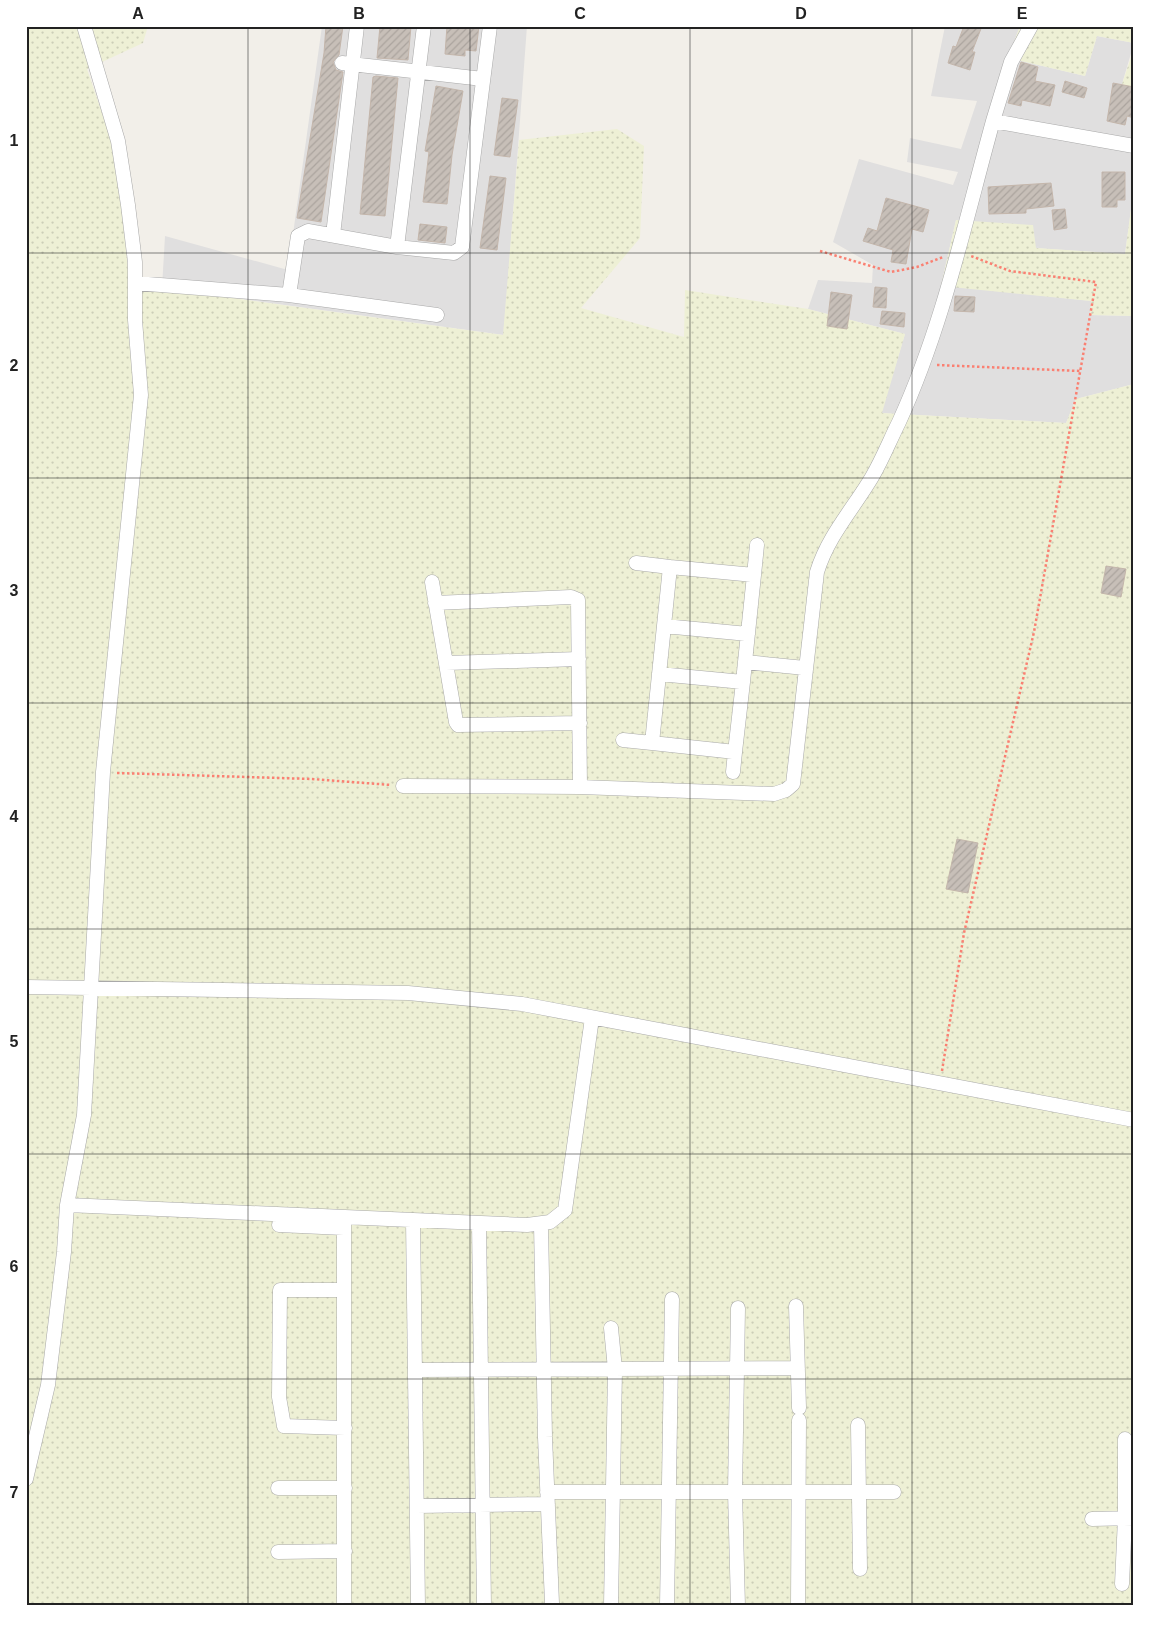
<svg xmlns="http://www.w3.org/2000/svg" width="1160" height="1632" font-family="Helvetica,sans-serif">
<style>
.residential{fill:#e0dfdf}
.farmland{fill:url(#farmland-dots)}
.building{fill:url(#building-hatch);stroke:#c4b6ab}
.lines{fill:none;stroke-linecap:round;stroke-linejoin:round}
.minor-casing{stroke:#a9a9a9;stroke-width:15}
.path{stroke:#fa8072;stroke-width:2.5;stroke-dasharray:2.5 2.5;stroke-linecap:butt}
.minor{stroke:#fff;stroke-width:14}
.grid{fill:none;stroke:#222;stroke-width:1;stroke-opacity:0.55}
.neatline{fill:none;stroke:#222;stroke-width:2}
.grid-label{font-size:16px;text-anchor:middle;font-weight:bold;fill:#222}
</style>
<defs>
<pattern id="farmland-dots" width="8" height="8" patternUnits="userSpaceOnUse" patternTransform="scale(1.25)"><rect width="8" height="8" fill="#eef0d5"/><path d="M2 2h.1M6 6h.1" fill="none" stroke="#ccceb7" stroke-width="1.8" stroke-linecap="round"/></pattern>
<pattern id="building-hatch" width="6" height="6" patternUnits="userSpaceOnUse" patternTransform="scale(1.25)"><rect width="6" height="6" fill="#c7bfb8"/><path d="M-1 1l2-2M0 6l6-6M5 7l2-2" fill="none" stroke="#aba49e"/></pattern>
</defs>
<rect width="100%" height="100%" fill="#f2efe9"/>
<path class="residential" d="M 322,26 L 527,26 L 504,335 L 162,288 L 165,236 L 288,270 Z
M 945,26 L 1020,26 L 1008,58 L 1085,76 L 1097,36 L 1134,43 L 1122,84 L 1134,89 L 1134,187 L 1125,254 L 1035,248 L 956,220 L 941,285 L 1092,301 L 1090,315 L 1134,316 L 1134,384 L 1076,399 L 1066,423 L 881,413 L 905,334 L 808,309 L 818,280 L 872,283 L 873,265 L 833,242 L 859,159 L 953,185 L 958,172 L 907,162 L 910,138 L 961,149 L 977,101 L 931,96 Z"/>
<path class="farmland" d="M 26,26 L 148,26 L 143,43 L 87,69 L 119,163 L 129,284 L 503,335 L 519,140 L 617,129 L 644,146 L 640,238 L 581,308 L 684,337 L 685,290 L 808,309 L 905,334 L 882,413 L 1066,423 L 1076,399 L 1134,384 L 1134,1606 L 26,1606 Z
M 1020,26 L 1134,26 L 1134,43 L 1097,36 L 1085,76 L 1008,58 Z
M 1134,48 L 1134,89 L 1122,84 Z
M 1134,187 L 1134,316 L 1090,315 L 1091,301 L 941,286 L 956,220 L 1033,225 L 1036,248 L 1125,254 Z"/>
<path class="building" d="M 326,26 L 343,26 L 339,55 L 333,62 L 336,70 L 343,72 L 321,222 L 297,218 L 324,53 Z
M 380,26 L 411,26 L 408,60 L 377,58 Z
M 447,26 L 479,26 L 476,51 L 465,50 L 465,56 L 445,54 Z
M 964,26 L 982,26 L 972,52 L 975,52 L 970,70 L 948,63 L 953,46 L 956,47 Z
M 1021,62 L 1038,67 L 1035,81 L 1055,85 L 1050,106 L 1022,100 L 1021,106 L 1008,103 Z
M 376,76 L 398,78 L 385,216 L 360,214 L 373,77 Z
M 1065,81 L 1087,88 L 1084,98 L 1062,92 Z
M 1113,83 L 1134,87 L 1131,99 L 1134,99 L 1134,118 L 1127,116 L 1125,125 L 1107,121 Z
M 436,86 L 463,91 L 452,155 L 447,204 L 423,202 L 429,152 L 425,151 Z
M 502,98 L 518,100 L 510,157 L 494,155 Z
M 1102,172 L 1125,172 L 1125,200 L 1117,200 L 1117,207 L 1102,207 Z
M 490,176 L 506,178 L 497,250 L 480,248 Z
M 1051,183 L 1054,206 L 1026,209 L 1026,213 L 989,214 L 988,187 Z
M 886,198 L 929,210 L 923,232 L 912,229 L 906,264 L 891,262 L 893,250 L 863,241 L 868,228 L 877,231 Z
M 1065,209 L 1067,228 L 1054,230 L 1052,210 Z
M 420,224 L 447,227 L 445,243 L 418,240 Z
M 875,287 L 887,288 L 886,308 L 873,307 Z
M 831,292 L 852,295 L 847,329 L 827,326 Z
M 955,296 L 975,297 L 974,312 L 954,311 Z
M 882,311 L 905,313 L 904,327 L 880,324 Z
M 1106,566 L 1126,569 L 1121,597 L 1101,593 Z
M 957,839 L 978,843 L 968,893 L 946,889 Z"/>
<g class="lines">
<defs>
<path id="minor" d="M 342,63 L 483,79
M 993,121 L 1011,62 L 1031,26
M 333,235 L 357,26
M 397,247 L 424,26
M 135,283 L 289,295 L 437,315
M 289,295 L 298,236 L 308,231 L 397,247 L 454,253 L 462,247 L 490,26
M 636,563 L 670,567
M 754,575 L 757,545
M 432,582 L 456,722 L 458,725 L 580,723
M 435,603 L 571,597 L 578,600 L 580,787
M 664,626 L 748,634
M 446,663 L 579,659
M 659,674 L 743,682 L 745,662
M 743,682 L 735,752 L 652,743 L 670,567 L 754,575 L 745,662 L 805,668
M 623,740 L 652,743
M 733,772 L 735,752
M 403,786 L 580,787 L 774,794 L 786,790 L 793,784 L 817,572 C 828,536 853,509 872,477 C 882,460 890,440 899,422 C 943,326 965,222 993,121 L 1134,146
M 26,987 L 408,993 L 522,1004 L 1134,1120
M 67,1205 L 527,1225 L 550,1222 L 565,1210 L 592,1018
M 344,1217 L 344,1606
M 413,1220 L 418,1606
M 479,1223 L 484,1606
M 541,1224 L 545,1437 L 552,1603
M 279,1225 L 344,1228
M 344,1290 L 280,1290 L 279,1397 L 284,1426 L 345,1428
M 796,1306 L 799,1408
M 738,1308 L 735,1492 L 738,1606
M 611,1328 L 615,1369 L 611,1606
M 416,1370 L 798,1368
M 858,1425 L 860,1569
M 26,1479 L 48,1385 L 64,1252 L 67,1205 L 84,1115 L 103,772 L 141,395 L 135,320 L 135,262 L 128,205 L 118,141 L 84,26
M 278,1488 L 345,1488
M 547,1492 L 894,1492
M 417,1506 L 548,1504
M 1092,1519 L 1134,1518
M 278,1552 L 345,1551
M 1122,1584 L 1125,1518 L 1125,1439
M 667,1606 L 672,1299
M 798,1606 L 799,1420"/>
</defs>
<use href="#minor" class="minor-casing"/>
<path class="path" d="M 820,251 L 891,272 L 917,267 L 943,257
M 937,365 L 1080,371
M 117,773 L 312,779 L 391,785
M 942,1071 L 964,933 L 1034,632 L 1096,282 L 1010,271 L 971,256"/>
<use href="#minor" class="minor"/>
</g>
<path class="grid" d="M 248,26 L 248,1606M 470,26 L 470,1606M 690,26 L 690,1606M 912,26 L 912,1606M 26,253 L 1134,253M 26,478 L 1134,478M 26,703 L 1134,703M 26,929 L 1134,929M 26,1154 L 1134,1154M 26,1379 L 1134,1379"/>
<rect width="1160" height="1632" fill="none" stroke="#ffffff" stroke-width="55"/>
<rect x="28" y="28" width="1104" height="1576" class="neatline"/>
<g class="grid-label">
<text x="138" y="19">A</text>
<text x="359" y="19">B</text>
<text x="580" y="19">C</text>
<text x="801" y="19">D</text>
<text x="1022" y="19">E</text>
<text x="14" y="146">1</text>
<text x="14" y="371">2</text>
<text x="14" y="596">3</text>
<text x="14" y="822">4</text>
<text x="14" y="1047">5</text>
<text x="14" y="1272">6</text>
<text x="14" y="1498">7</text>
</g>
</svg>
